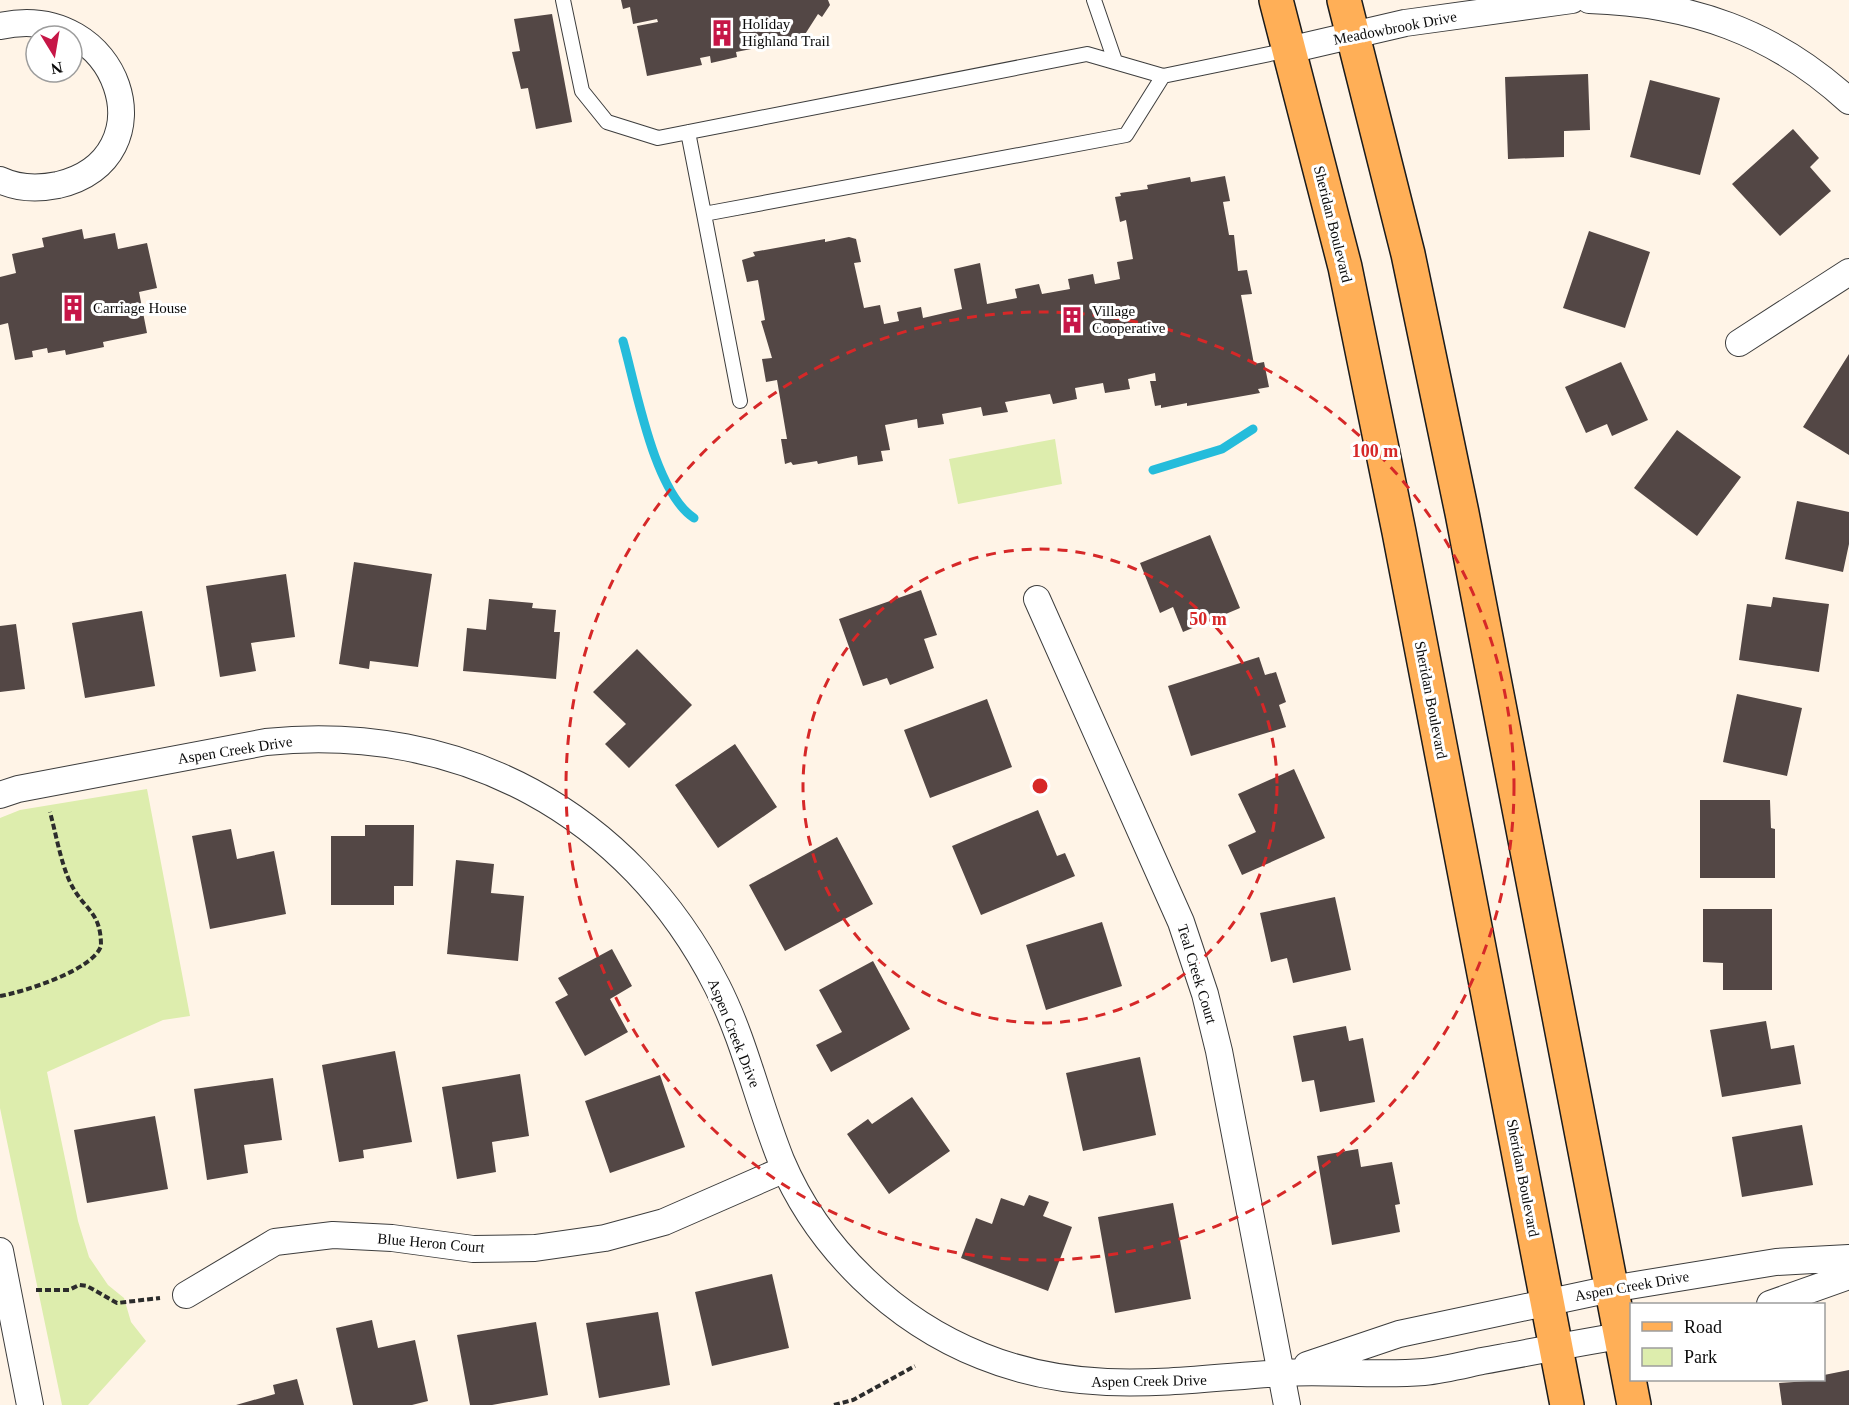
<svg xmlns="http://www.w3.org/2000/svg" width="1849" height="1405" font-family="Georgia,serif">
<style>
.green{fill:#ddedad}
.lines{fill:none;stroke-linecap:round;stroke-linejoin:round}
.stream{stroke:#25bcdb;stroke-width:9}
.building{fill:#534745}
.service-casing{stroke:#3d3d3d;stroke-width:16}
.minor-casing{stroke:#3d3d3d;stroke-width:28}
.primary-casing{stroke:#1b1b1b;stroke-width:36}
.path{stroke:#2c2c2c;stroke-width:4;stroke-dasharray:6 3;stroke-linecap:butt}
.service{stroke:#fff;stroke-width:14}
.minor{stroke:#fff;stroke-width:26}
.primary{stroke:#ffaf57;stroke-width:33}
.ring{fill:none;stroke:#d62828;stroke-width:3;stroke-dasharray:10 8}
.labels{text-anchor:middle;stroke-width:6;stroke-linejoin:round;paint-order:stroke}
.poi-label{font-size:15px;fill:#0a0a0a;stroke:#fff;text-anchor:start}
.street-label{font-size:15px;fill:#0a0a0a;stroke:#fff}
.centre{fill:#d62828;stroke:#fff;stroke-width:3}
.ring-label{font-size:18px;text-anchor:middle;font-weight:bold;fill:#d62828;stroke:#fff;stroke-width:6;stroke-linejoin:round;paint-order:stroke}
</style>
<rect width="100%" height="100%" fill="#fff4e7"/>
<path class="green" d="M 1055,439 L 1062,484 L 958,504 L 949,459 Z
M 147,789 L 190,1016 L 163,1020 L 47,1072 L 78,1221 L 89,1257 L 108,1285 L 124,1298 L 131,1322 L 146,1341 L 88,1405 L 62,1405 L 0,1108 L 0,818 L 20,810 Z"/>
<g class="lines">
<path class="stream" d="M 623,341 C 636,387 654,492 694,518
M 1153,470 L 1222,449 L 1253,429"/>
</g>
<path class="building" d="M 621,0 L 828,0 L 830,5 L 822,17 L 818,14 L 802,39 L 736,52 L 737,57 L 711,63 L 710,56 L 700,58 L 702,65 L 647,76 L 637,26 L 658,22 L 657,19 L 633,24 L 630,7 L 623,9 Z
M 552,14 L 572,122 L 536,129 L 528,88 L 521,89 L 512,52 L 520,51 L 514,19 Z
M 1588,74 L 1590,130 L 1564,131 L 1564,157 L 1508,159 L 1505,77 Z
M 1650,80 L 1720,98 L 1700,175 L 1630,157 Z
M 1793,129 L 1819,158 L 1810,167 L 1831,191 L 1780,236 L 1732,184 Z
M 1225,176 L 1230,201 L 1223,202 L 1229,235 L 1234,235 L 1238,271 L 1247,270 L 1252,294 L 1241,295 L 1254,364 L 1264,362 L 1269,387 L 1258,389 L 1260,393 L 1187,406 L 1187,403 L 1161,408 L 1161,405 L 1155,406 L 1150,381 L 1156,381 L 1155,373 L 1128,379 L 1130,389 L 1105,393 L 1103,383 L 1075,388 L 1077,399 L 1053,404 L 1050,394 L 1005,402 L 1008,412 L 983,416 L 981,407 L 942,414 L 944,424 L 918,428 L 917,419 L 885,425 L 890,450 L 881,451 L 883,461 L 858,465 L 857,456 L 818,464 L 817,461 L 793,465 L 791,462 L 785,464 L 781,439 L 787,439 L 777,380 L 766,382 L 762,359 L 772,358 L 761,321 L 765,320 L 758,280 L 747,282 L 742,260 L 755,256 L 753,252 L 825,239 L 825,242 L 849,237 L 856,239 L 861,262 L 854,263 L 864,308 L 880,305 L 884,324 L 899,321 L 897,312 L 921,307 L 923,318 L 962,309 L 954,269 L 980,263 L 987,304 L 1017,298 L 1015,289 L 1039,284 L 1042,294 L 1070,289 L 1068,279 L 1093,274 L 1095,284 L 1120,279 L 1117,262 L 1133,259 L 1126,220 L 1120,222 L 1115,197 L 1121,196 L 1120,193 L 1148,189 L 1147,185 L 1190,177 L 1191,182 Z
M 82,229 L 84,239 L 115,233 L 118,249 L 147,243 L 157,288 L 139,292 L 147,333 L 103,342 L 104,347 L 66,355 L 65,350 L 48,353 L 47,348 L 32,351 L 33,357 L 15,360 L 8,323 L 0,325 L 0,277 L 16,273 L 12,254 L 44,247 L 42,238 Z
M 1589,231 L 1650,252 L 1625,328 L 1563,308 Z
M 1849,354 L 1849,455 L 1803,427 Z
M 1621,362 L 1648,420 L 1612,436 L 1607,424 L 1586,433 L 1565,387 Z
M 1677,430 L 1741,477 L 1697,536 L 1634,488 Z
M 1797,501 L 1849,512 L 1849,544 L 1843,572 L 1785,559 Z
M 1210,535 L 1240,608 L 1183,632 L 1173,607 L 1160,613 L 1140,563 Z
M 354,562 L 432,574 L 418,667 L 370,661 L 369,669 L 339,664 Z
M 286,574 L 295,637 L 251,643 L 256,671 L 220,677 L 206,586 Z
M 921,590 L 937,635 L 924,639 L 934,668 L 890,685 L 887,678 L 863,686 L 839,619 Z
M 1773,597 L 1829,604 L 1819,672 L 1739,660 L 1747,604 L 1771,607 Z
M 489,599 L 533,603 L 532,608 L 556,610 L 554,632 L 560,632 L 556,679 L 463,671 L 467,628 L 486,630 Z
M 142,611 L 155,686 L 85,698 L 72,623 Z
M 16,624 L 25,689 L 0,692 L 0,626 Z
M 637,649 L 692,705 L 629,768 L 605,744 L 626,724 L 593,692 Z
M 1259,657 L 1265,675 L 1276,672 L 1286,702 L 1279,705 L 1286,727 L 1191,756 L 1168,686 Z
M 1737,694 L 1802,708 L 1787,776 L 1723,762 Z
M 987,699 L 1012,767 L 930,798 L 904,730 Z
M 735,744 L 777,807 L 718,848 L 675,785 Z
M 1294,769 L 1325,838 L 1242,875 L 1228,845 L 1256,832 L 1238,794 Z
M 1700,800 L 1770,800 L 1771,828 L 1775,829 L 1775,878 L 1700,878 Z
M 1038,810 L 1057,856 L 1065,853 L 1075,876 L 981,915 L 952,846 Z
M 365,825 L 414,825 L 413,886 L 394,886 L 394,905 L 331,905 L 331,836 L 365,836 Z
M 231,829 L 237,859 L 274,851 L 286,914 L 210,929 L 192,836 Z
M 837,837 L 873,904 L 785,951 L 749,885 Z
M 456,860 L 494,864 L 491,893 L 524,896 L 518,961 L 447,954 Z
M 1335,897 L 1351,970 L 1293,983 L 1287,958 L 1271,962 L 1260,913 Z
M 1703,909 L 1772,909 L 1772,990 L 1723,990 L 1723,963 L 1703,962 Z
M 1102,922 L 1122,986 L 1046,1010 L 1026,945 Z
M 612,949 L 632,986 L 610,999 L 628,1032 L 585,1056 L 555,1002 L 568,995 L 558,978 Z
M 873,961 L 910,1029 L 831,1072 L 816,1045 L 842,1032 L 819,990 Z
M 1766,1021 L 1771,1049 L 1794,1045 L 1801,1084 L 1722,1097 L 1710,1030 Z
M 1346,1026 L 1349,1041 L 1363,1038 L 1375,1102 L 1320,1112 L 1314,1080 L 1302,1082 L 1293,1036 Z
M 395,1051 L 412,1142 L 363,1150 L 364,1158 L 339,1162 L 322,1065 Z
M 1140,1057 L 1156,1135 L 1083,1151 L 1066,1073 Z
M 520,1074 L 529,1136 L 492,1142 L 496,1172 L 457,1179 L 442,1087 Z
M 660,1075 L 685,1147 L 610,1173 L 585,1101 Z
M 273,1078 L 282,1140 L 244,1145 L 248,1173 L 207,1180 L 194,1089 Z
M 912,1097 L 950,1151 L 889,1194 L 847,1134 L 868,1119 L 872,1124 Z
M 155,1116 L 168,1189 L 87,1203 L 74,1130 Z
M 1802,1125 L 1813,1185 L 1742,1197 L 1732,1137 Z
M 1358,1149 L 1361,1167 L 1392,1162 L 1400,1204 L 1395,1205 L 1400,1232 L 1332,1245 L 1317,1156 Z
M 1029,1195 L 1049,1202 L 1043,1216 L 1072,1227 L 1048,1291 L 961,1258 L 976,1218 L 992,1224 L 1001,1198 L 1024,1206 Z
M 1173,1203 L 1191,1299 L 1115,1313 L 1098,1217 Z
M 772,1274 L 789,1348 L 712,1366 L 695,1292 Z
M 658,1312 L 670,1385 L 599,1398 L 586,1323 Z
M 372,1320 L 378,1348 L 415,1340 L 428,1401 L 412,1405 L 353,1405 L 336,1328 Z
M 536,1322 L 548,1395 L 492,1405 L 470,1405 L 457,1335 Z
M 1849,1370 L 1849,1405 L 1782,1405 L 1779,1383 L 1824,1380 L 1824,1375 Z
M 297,1379 L 304,1405 L 236,1405 L 275,1394 L 273,1385 Z"/>
<g class="lines">
<defs>
<path id="service" d="M 563,0 L 582,91 L 607,122 L 658,138 L 1087,54 L 1163,76 L 1289,50
M 1094,0 L 1115,61
M 688,132 L 704,214
M 740,401 L 704,214 L 1126,135 L 1163,76"/>
<path id="minor" d="M 1589,0 C 1690,3 1774,32 1849,101
M 0,26 C 120,0 171,158 58,185 C 38,189 19,189 0,180
M 1289,50 L 1405,23 L 1572,0
M 1739,343 L 1849,272
M 1037,599 L 1181,922 L 1205,994 L 1219,1051 L 1287,1405
M 0,795 L 18,789 L 266,742 C 460,722 629,813 717,986 C 745,1041 758,1103 781,1160 C 818,1248 894,1321 982,1356 C 1083,1397 1176,1380 1281,1373 C 1328,1370 1377,1376 1424,1372 C 1443,1370 1463,1365 1482,1361 C 1532,1352 1582,1342 1632,1334
M 0,1251 L 30,1405
M 186,1295 L 275,1242 L 333,1235 L 392,1238 L 473,1249 L 535,1248 L 605,1238 L 664,1222 L 785,1169
M 1770,1304 L 1849,1276
M 1307,1365 L 1399,1334 L 1611,1289 L 1776,1262 L 1849,1258"/>
<path id="primary" d="M 1276,0 L 1345,267 L 1399,532 L 1567,1405
M 1344,0 L 1408,254 L 1462,513 L 1634,1405"/>
</defs>
<use href="#service" class="service-casing"/>
<use href="#minor" class="minor-casing"/>
<use href="#primary" class="primary-casing"/>
<path class="path" d="M 0,996 C 24,992 93,970 101,946 C 101,909 83,911 69,880 C 60,859 56,834 50,812
M 36,1290 L 69,1290 L 79,1285 L 87,1286 L 117,1303 L 160,1298
M 834,1405 L 853,1400 L 915,1366"/>
<use href="#service" class="service"/>
<use href="#minor" class="minor"/>
<use href="#primary" class="primary"/>
</g>
<g class="ring">
<circle cx="1040" cy="786" r="237"/>
<circle cx="1040" cy="786" r="474"/>
</g>
<defs>
<symbol id="building-bare" viewBox="-9 -9 18 18"><path d="M-4-6H4V6H1V3H-1V6H-4ZM-2.5-4.3h1.7v1.8h-1.7ZM.8-4.3h1.7v1.8H.8ZM-2.5-1h1.7V.8h-1.7ZM.8-1h1.7V.8H.8Z" fill="#c61647" stroke="#fff" stroke-width="2.5" paint-order="stroke"/></symbol>
</defs>
<g fill-rule="evenodd">
<use href="#building-bare" x="703" y="14" width="38" height="38"/>
<use href="#building-bare" x="54" y="289" width="38" height="38"/>
<use href="#building-bare" x="1053" y="301" width="38" height="38"/>
</g>
<g class="labels">
<g class="poi-label">
<text x="742" y="29">Holiday<tspan x="742" dy="17">Highland Trail</tspan></text>
<text x="93" y="313">Carriage House</text>
<text x="1092" y="316">Village<tspan x="1092" dy="17">Cooperative</tspan></text>
</g>
<g class="street-label">
<text transform="translate(1395 28) rotate(-11)" y="5">Meadowbrook Drive</text>
<text transform="translate(1333 224) rotate(76)" y="5">Sheridan Boulevard</text>
<text transform="translate(1431 700) rotate(79)" y="5">Sheridan Boulevard</text>
<text transform="translate(235 750) rotate(-9)" y="5">Aspen Creek Drive</text>
<text transform="translate(1197 974) rotate(73)" y="5">Teal Creek Court</text>
<text transform="translate(734 1033) rotate(68)" y="5">Aspen Creek Drive</text>
<text transform="translate(1523 1178) rotate(79)" y="5">Sheridan Boulevard</text>
<text transform="translate(431 1243) rotate(5)" y="5">Blue Heron Court</text>
<text transform="translate(1632 1286) rotate(-10)" y="5">Aspen Creek Drive</text>
<text transform="translate(1149 1381) rotate(-1)" y="5">Aspen Creek Drive</text>
</g>
</g>
<circle cx="1040" cy="786" r="9" class="centre"/>
<g class="ring-label">
<text x="1375" y="457">100 m</text>
<text x="1208" y="625">50 m</text>
</g>
<rect x="1630" y="1303" width="195" height="78" fill="#ffffff" stroke="#9d9d9d" stroke-width="1.5"/>
<rect x="1642" y="1322" width="30" height="9" fill="#ffaf57" stroke="#9d9d9d" stroke-width="1.5"/>
<text x="1684" y="1333" font-size="18" fill="#0a0a0a">Road</text>
<rect x="1642" y="1348" width="30" height="18" fill="#ddedad" stroke="#9d9d9d" stroke-width="1.5"/>
<text x="1684" y="1363" font-size="18" fill="#0a0a0a">Park</text>
<g transform="translate(54 54) rotate(169)"><circle r="28" fill="#ffffff" stroke="#9d9d9d" stroke-width="1.5"/>
<path d="M0-4.5L10 22L0 15L-10 22Z" fill="#c61647"/>
<text y="-9" font-size="16" font-weight="bold" text-anchor="middle" fill="#0a0a0a">N</text>
</g>
</svg>
